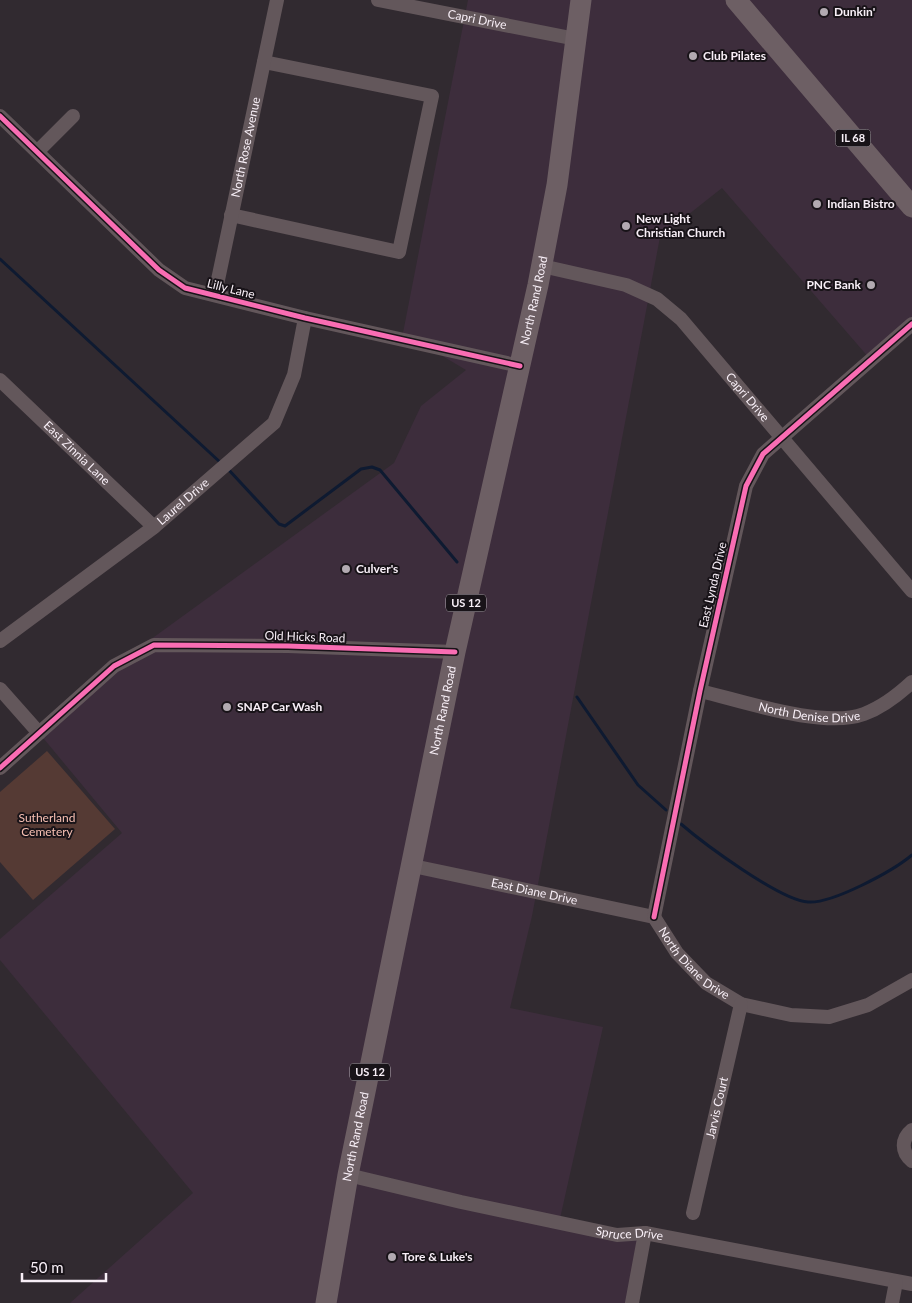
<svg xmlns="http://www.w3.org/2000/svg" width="912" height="1303" font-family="Lato,sans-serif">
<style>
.built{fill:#3d2d3c}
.green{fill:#553a34}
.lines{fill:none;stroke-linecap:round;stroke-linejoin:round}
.stream{stroke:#0e1a31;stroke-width:3}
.minor{stroke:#63575b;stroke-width:14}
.primary{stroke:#6d5f64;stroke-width:21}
.cycleway-casing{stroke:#181318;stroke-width:8}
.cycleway{stroke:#f96db3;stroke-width:5}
.poi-dot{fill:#b2aab1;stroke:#181318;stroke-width:2}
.labels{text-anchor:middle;stroke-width:4;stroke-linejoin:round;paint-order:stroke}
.shield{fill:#181318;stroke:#b5adb4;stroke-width:1}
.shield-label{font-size:11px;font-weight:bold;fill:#f8eff7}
.poi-label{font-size:12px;font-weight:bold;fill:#f8eff7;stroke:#181318;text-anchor:start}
.street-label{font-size:12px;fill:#f8eff7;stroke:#181318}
.park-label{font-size:12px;fill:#f8c0b3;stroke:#181318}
</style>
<rect width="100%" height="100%" fill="#312a30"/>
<path class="built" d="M 468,0 L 912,0 L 912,324 L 870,359 L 722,188 L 660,237 L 532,916 L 510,1008 L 603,1027 L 559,1223 L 645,1233 L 632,1303 L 70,1303 L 193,1193 L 0,960 L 0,939 L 122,833 L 39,733 L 114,666 L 394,463 L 421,406 L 466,370 L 419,342 L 402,338 Z"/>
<path class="green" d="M 47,751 L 115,829 L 33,900 L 0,862 L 0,792 Z"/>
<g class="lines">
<path class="stream" d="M 0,259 L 221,463
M 228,469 L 279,524 L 285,526 L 361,469 L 372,467 L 380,470 L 457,562
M 577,697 L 638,785 L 666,810
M 681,824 C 703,843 781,901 808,902 C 832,904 893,871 912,855"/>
<g class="minor">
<path id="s1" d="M 378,0 L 576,39"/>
<path d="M 0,116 L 159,270 L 185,288 L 305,318 L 520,366"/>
<path d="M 38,151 L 73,116"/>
<path d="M 231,215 L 399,252 L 432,96 L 264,62"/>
<path id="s2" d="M 542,266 L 626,285 L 657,299 L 681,319 L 912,591"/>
<path id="s3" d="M 215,294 L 277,0"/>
<path id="s4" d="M 0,380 L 154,527"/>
<path id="s5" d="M 0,641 L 154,527 L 274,423 L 294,375 L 305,318"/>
<path d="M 0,689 L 39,733"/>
<path id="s6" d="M 700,691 C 743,701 823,729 864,714 C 883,707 898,695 912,682"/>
<path d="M 0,768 L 114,666 L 154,645 L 288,646 L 455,652"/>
<path id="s7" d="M 413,866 L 654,917"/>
<path d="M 654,917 L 700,691 L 746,486 L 763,454 L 912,324"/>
<path id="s8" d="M 654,917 L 677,953 L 706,983 L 741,1004 L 791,1015 L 829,1017 L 868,1005 L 912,980"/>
<path d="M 912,1130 C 901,1139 901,1152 912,1161"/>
<path id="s9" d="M 348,1175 L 461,1202 L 617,1235 L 645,1233 L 912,1284"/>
<path id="s10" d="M 693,1213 L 741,1004"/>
<path d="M 632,1303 L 645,1233"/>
<path d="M 892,1303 L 896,1282"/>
</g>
<g class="primary">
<path d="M 736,0 L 912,207"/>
<path id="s11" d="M 326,1303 L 348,1175 L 455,652 L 538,285 L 557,185 L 581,0"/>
</g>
<defs>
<path id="cycleway" d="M 0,116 L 159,270 L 185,288 L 305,318 L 520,366
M 0,768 L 114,666 L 154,645 L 288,646 L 455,652
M 654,917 L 700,691 L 746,486 L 763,454 L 912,324"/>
</defs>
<use href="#cycleway" class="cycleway-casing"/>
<use href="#cycleway" class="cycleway"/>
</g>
<g class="poi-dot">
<circle cx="824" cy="12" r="5"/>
<circle cx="693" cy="56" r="5"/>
<circle cx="817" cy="204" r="5"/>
<circle cx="626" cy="226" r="5"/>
<circle cx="871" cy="285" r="5"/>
<circle cx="346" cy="569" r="5"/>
<circle cx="227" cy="707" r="5"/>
<circle cx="392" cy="1257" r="5"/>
</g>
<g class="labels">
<g class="shield">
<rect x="835.5" y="129.5" width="35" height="17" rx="4"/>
<rect x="446" y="594.5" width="40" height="17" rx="4"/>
<rect x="350" y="1063.5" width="40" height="17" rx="4"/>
</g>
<g class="shield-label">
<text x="853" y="142">IL 68</text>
<text x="466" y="607">US 12</text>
<text x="370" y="1076">US 12</text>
</g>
<g class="poi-label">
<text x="834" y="16">Dunkin'</text>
<text x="703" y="60">Club Pilates</text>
<text x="827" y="208">Indian Bistro</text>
<text x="636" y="223">New Light<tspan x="636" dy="14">Christian Church</tspan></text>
<text x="861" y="289" text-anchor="end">PNC Bank</text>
<text x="356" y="573">Culver's</text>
<text x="237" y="711">SNAP Car Wash</text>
<text x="402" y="1261">Tore &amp; Luke's</text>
</g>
<g class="street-label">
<text dy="4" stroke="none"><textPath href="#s1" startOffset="101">Capri Drive</textPath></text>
<text dy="4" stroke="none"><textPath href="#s3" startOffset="150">North Rose Avenue</textPath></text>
<text transform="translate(231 289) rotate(14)" y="4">Lilly Lane</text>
<text dy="4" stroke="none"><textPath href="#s11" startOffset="1024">North Rand Road</textPath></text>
<text dy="4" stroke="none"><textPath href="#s2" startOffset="254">Capri Drive</textPath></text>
<text dy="4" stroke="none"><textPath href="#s4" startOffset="106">East Zinnia Lane</textPath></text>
<text dy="4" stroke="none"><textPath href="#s5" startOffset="230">Laurel Drive</textPath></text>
<text transform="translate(713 585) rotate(-77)" y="4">East Lynda Drive</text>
<text transform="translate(305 637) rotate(2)" y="4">Old Hicks Road</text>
<text dy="4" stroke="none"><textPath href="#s6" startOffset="112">North Denise Drive</textPath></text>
<text dy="4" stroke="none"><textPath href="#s11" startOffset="604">North Rand Road</textPath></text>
<text dy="4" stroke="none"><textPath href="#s7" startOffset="124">East Diane Drive</textPath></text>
<text dy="4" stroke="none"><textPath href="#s8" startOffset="62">North Diane Drive</textPath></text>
<text dy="4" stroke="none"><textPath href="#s10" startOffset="108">Jarvis Court</textPath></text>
<text dy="4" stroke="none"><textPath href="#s11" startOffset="169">North Rand Road</textPath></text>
<text dy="4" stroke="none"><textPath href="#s9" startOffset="288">Spruce Drive</textPath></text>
</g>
<g class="park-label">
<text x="47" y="822">Sutherland<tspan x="47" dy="14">Cemetery</tspan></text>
</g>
</g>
<path d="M22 1273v8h84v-8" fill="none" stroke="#f8eff7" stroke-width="2.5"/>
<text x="30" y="1273" font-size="15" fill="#f8eff7" stroke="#181318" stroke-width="4" paint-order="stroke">50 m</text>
</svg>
